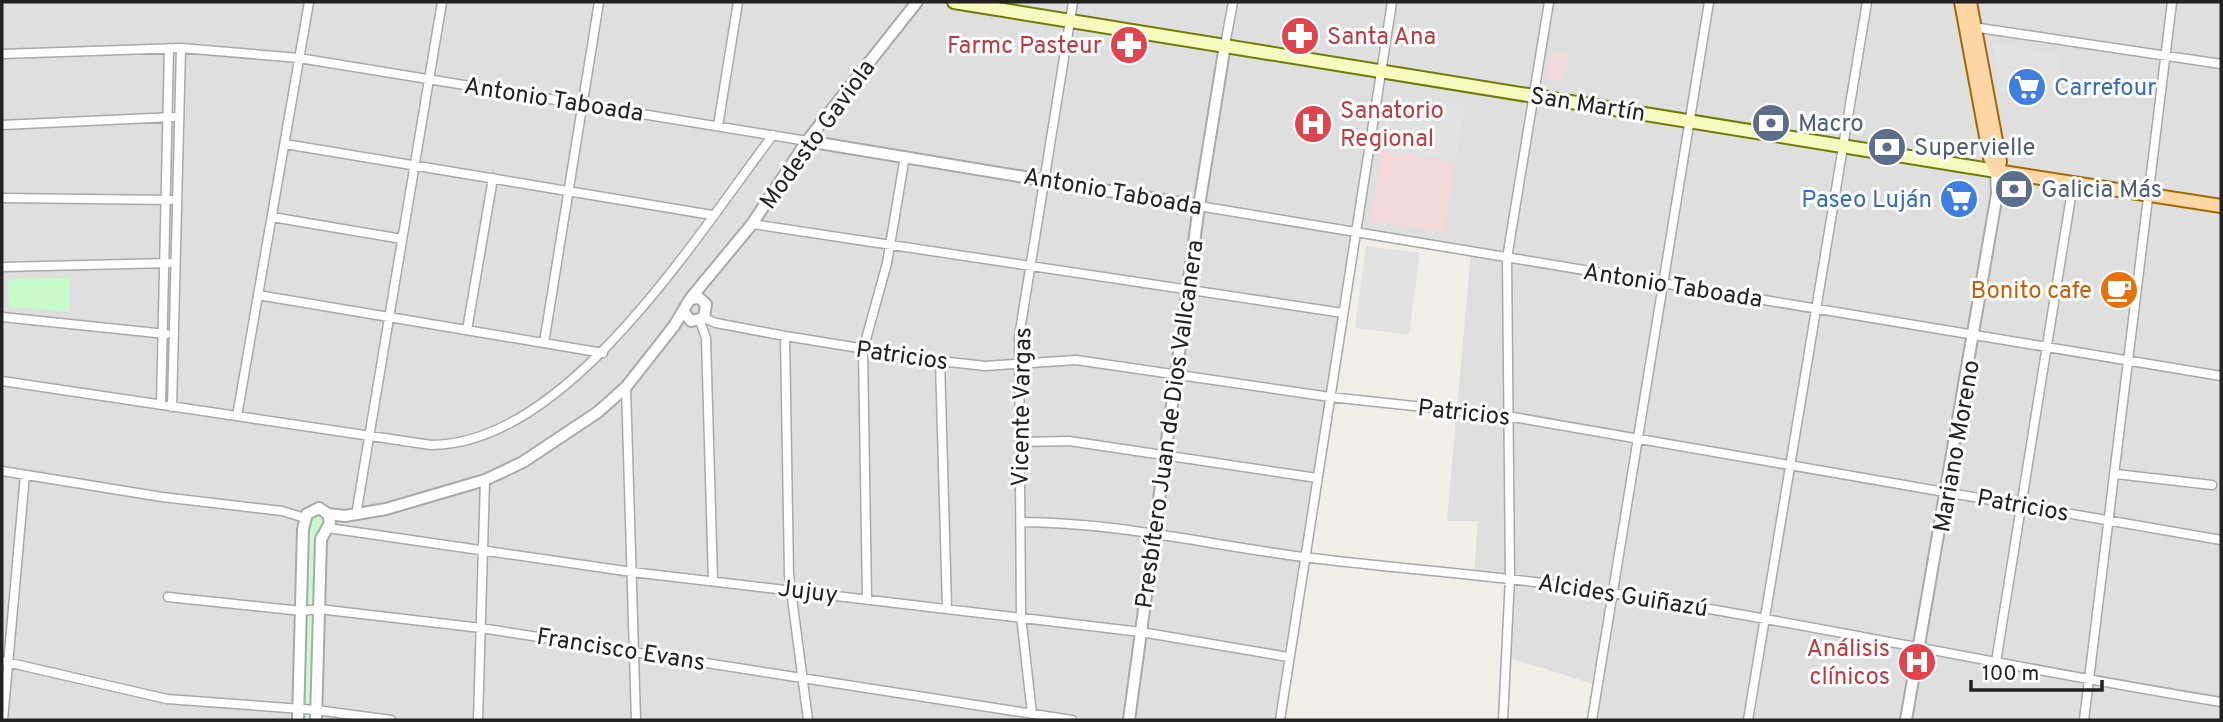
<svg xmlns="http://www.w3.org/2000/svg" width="2223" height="722" font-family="Overpass,sans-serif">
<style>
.residential{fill:#e0dfdf}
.commercial{fill:#f2dad9}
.park{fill:#c8facc}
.parking{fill:#e2e2e2}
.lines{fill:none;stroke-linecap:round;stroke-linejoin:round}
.minor-casing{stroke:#a9a9a9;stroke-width:11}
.tertiary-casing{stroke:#a9a9a9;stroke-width:14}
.secondary-casing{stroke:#707d05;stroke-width:16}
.primary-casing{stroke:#a06b00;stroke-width:16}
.minor{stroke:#fff;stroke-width:8}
.tertiary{stroke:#fff;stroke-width:10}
.secondary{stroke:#f7fabf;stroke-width:12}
.primary{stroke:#fcd6a4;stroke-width:12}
.labels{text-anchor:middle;stroke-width:6;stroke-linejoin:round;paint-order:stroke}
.health-label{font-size:24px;fill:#be3a42;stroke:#fff;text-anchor:start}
.shop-label{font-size:24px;fill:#366cbe;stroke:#fff;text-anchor:start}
.street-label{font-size:24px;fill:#222;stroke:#fff}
.service-label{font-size:24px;fill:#4e5e75;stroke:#fff;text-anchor:start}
.food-label{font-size:24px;fill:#c56008;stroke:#fff;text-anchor:end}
</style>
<rect width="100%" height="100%" fill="#f2efe9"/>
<path class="residential" d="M 2,2 L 2221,2 L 2221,720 L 1595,720 L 1596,685 L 1506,657 L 1510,577 L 1474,573 L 1478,521 L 1447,521 L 1471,252 L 1356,231 L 1280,720 L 2,720 Z"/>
<path class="commercial" d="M 1552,51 L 1569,54 L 1564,81 L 1547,78 Z
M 1381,151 L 1455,163 L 1444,233 L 1371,221 Z"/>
<path class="park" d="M 70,278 L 70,312 L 9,307 L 8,279 Z
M 323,509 L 327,529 L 316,720 L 299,720 L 305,520 Z"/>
<path class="parking" d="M 1992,42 L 2060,55 L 2057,90 L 2000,94 Z
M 1390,94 L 1465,106 L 1456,161 L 1381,150 Z
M 1366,246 L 1420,253 L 1409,335 L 1355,328 Z"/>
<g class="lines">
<defs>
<path id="minor" d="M 1973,27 L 2221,64
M 1225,45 L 1233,2
M 2,54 L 181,48 L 299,58 L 807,141
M 2,125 L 173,117
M 718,126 L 738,2
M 285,144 L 712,215
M 2,198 L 171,200
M 1199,206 L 2221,376
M 272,217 L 402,239
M 752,224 L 1343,313
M 2,267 L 169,263
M 258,295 L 603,353
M 2,317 L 166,334
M 704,318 L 716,323 L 785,336 L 940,361 L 985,366 L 1076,360 L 1330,397 L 1507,416 L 2221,540
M 700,321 L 706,338 L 713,581
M 467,330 L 493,178
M 785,336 L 789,575 L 808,720
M 544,343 L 599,2
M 940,361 L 947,607
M 2,381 L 431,445 C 568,445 698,233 773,135
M 626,387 L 636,720
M 161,405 L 169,48
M 172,407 L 181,48
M 237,416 L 309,2
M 1019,442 L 1069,441 L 1317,478
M 2,471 L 162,497 L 282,511 L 305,518
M 2116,474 L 2212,485
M 356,515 L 442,2
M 1020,522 C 1116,522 1209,545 1304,557 C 1406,570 1507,576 1608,592 C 1813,624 2016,669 2221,702
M 328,528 L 632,572 L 1141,632 L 1288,657
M 168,597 L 302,611 L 319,609 L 481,628 L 1072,720
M 867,598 L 863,350 L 887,263 L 905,156
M 2,661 L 167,699 L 316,710 L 391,720
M 1996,662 L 2073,184
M 1032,714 L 1021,616 L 1019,337 L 1073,2
M 3,720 L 25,475
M 478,720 L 485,480
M 1280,720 L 1392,2
M 1503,720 L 1510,577 L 1507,258 L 1549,2
M 1592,720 L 1709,2
M 1748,720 L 1867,2
M 2084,720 L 2172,2"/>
<path id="tertiary" d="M 807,141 L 1199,206
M 683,311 L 691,321 L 704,318 L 706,304 L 699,298 L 690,299
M 328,514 L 345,516 L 386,509 L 485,480 L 523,462 L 598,412 L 626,387 L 674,326 L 690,299 L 752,224 L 807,141 L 917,2
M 298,720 L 303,529 L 307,514 L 319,508 L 328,514 L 330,523 L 321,539 L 316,720
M 1129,720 L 1199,206 L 1225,45
M 1906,720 L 1997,194 L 1996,171"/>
<path id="secondary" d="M 954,2 L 1996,171"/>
<path id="primary" d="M 1961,2 L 1990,158 L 1996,171
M 1970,2 L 2000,162 L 1996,170
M 1996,171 L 2221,206"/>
</defs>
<use href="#minor" class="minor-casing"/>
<use href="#tertiary" class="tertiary-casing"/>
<use href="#secondary" class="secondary-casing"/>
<use href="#primary" class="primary-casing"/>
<use href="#minor" class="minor"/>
<use href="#tertiary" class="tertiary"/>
<use href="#secondary" class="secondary"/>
<use href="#primary" class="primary"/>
</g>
<defs>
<symbol id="pharmacy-disc" viewBox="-11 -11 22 22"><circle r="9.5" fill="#e0444e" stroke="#fff"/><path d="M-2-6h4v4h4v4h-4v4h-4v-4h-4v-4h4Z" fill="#fff"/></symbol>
<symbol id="supermarket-disc" viewBox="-11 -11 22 22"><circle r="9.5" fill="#3f7fe0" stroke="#fff"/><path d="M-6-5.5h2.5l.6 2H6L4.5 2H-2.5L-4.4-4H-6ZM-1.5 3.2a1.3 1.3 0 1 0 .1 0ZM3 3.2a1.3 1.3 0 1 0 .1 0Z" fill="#fff"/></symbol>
<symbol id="bank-disc" viewBox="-11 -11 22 22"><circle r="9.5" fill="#5c6f8a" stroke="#fff"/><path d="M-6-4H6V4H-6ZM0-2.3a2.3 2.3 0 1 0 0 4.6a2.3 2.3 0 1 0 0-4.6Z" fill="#fff"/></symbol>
<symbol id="hospital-disc" viewBox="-11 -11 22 22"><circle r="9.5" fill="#e0444e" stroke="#fff"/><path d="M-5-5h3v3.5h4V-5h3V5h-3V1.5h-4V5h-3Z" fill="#fff"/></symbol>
<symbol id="cafe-disc" viewBox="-11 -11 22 22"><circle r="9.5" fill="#e8710a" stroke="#fff"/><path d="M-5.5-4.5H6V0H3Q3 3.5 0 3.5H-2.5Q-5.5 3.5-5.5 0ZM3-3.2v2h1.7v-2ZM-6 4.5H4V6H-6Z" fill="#fff"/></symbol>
</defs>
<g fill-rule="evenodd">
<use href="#pharmacy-disc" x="1278" y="14" width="44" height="44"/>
<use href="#pharmacy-disc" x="1107" y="23" width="44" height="44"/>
<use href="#supermarket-disc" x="2005" y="65" width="44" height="44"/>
<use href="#bank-disc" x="1749" y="101" width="44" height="44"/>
<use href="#hospital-disc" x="1291" y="102" width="44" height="44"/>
<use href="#bank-disc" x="1865" y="125" width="44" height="44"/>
<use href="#bank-disc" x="1992" y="167" width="44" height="44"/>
<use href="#supermarket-disc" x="1937" y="177" width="44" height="44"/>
<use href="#cafe-disc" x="2097" y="268" width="44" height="44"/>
<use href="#hospital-disc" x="1895" y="640" width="44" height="44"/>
</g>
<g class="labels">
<g class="health-label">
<text x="1327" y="44">Santa Ana</text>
<text x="1102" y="53" text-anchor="end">Farmc Pasteur</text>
<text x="1340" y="118">Sanatorio<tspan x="1340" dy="28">Regional</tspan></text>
<text x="1890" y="656" text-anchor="end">Análisis<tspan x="1890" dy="28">clínicos</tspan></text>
</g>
<g class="shop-label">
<text x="2054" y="95">Carrefour</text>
<text x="1932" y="207" text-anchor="end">Paseo Luján</text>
</g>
<g class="street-label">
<text transform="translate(554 99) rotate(9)" y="8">Antonio Taboada</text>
<text transform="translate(1588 104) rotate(9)" y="8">San Martín</text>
<text transform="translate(817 134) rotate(-54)" y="8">Modesto Gaviola</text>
<text transform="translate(1113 191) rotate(10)" y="8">Antonio Taboada</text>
<text transform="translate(1673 285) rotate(9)" y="8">Antonio Taboada</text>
<text transform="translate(902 355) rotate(8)" y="8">Patricios</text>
<text transform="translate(1021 407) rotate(-89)" y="8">Vicente Vargas</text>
<text transform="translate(1464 412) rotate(6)" y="8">Patricios</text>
<text transform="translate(1169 424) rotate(-82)" y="8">Presbítero Juan de Dios Vallcanera</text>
<text transform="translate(1956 446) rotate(-80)" y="8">Mariano Moreno</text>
<text transform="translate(2023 505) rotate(10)" y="8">Patricios</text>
<text transform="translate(808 591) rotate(7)" y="8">Jujuy</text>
<text transform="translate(1623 595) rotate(9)" y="8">Alcides Guiñazú</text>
<text transform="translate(621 649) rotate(9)" y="8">Francisco Evans</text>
</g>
<g class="service-label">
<text x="1798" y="131">Macro</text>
<text x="1914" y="155">Supervielle</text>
<text x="2041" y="197">Galicia Más</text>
</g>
<g class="food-label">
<text x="2092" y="298">Bonito cafe</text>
</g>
</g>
<rect width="2223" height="722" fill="none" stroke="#222222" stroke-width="7"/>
<path d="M1971 680v10h131v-10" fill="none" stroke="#222222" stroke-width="3.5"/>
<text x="1982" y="680" font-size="21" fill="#222222" stroke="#ffffff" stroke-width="5" paint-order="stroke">100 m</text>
</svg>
